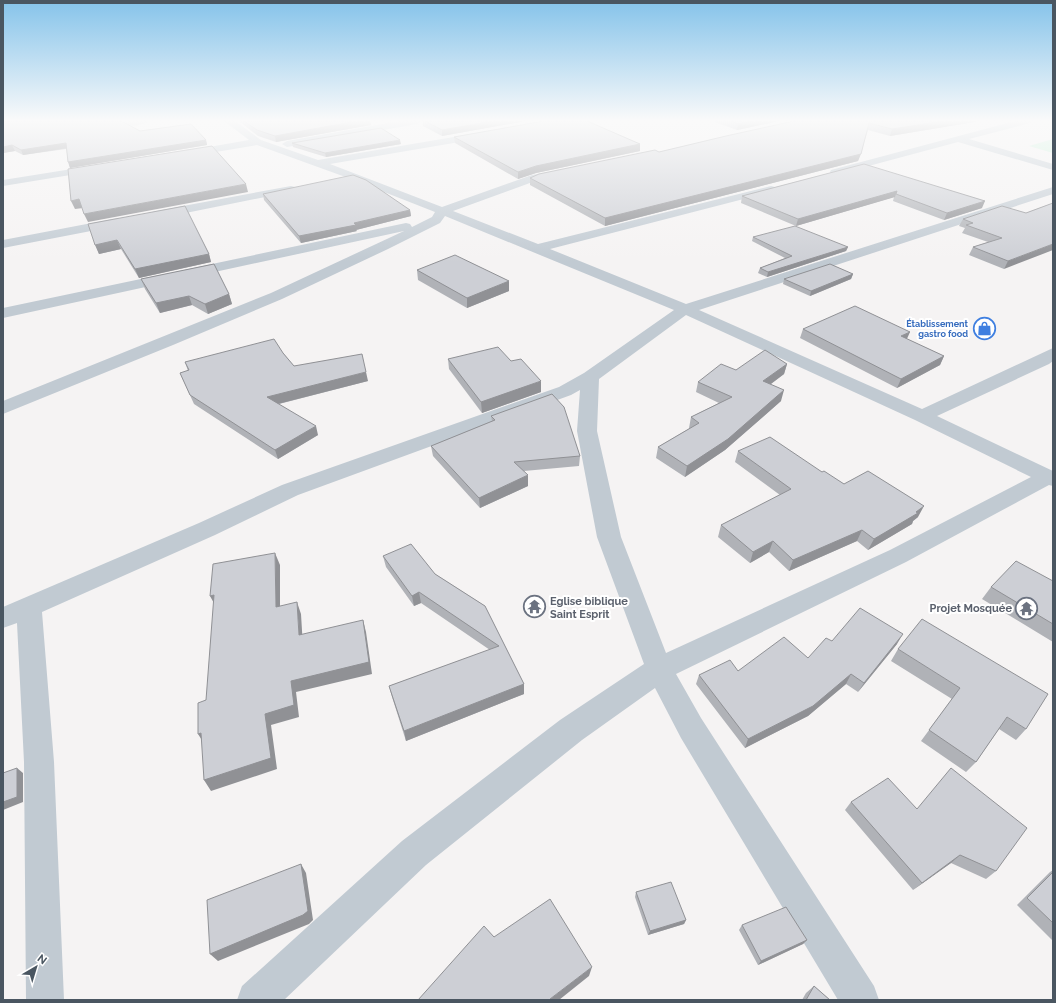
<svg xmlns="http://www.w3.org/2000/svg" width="1056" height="1003" font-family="Raleway,sans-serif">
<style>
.green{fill:#c3f1d5}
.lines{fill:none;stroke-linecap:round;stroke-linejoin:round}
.minor{fill:#c1cad2;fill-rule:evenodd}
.wall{fill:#b0b2b7}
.shaded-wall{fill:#909195}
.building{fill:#cdcfd5;stroke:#909195}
.labels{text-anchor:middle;stroke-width:4;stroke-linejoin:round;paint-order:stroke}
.far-shop-label{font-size:9px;font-weight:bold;fill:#366cbe;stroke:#fff;text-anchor:end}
.worship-label{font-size:11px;font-weight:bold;fill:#5b616d;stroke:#fff;text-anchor:start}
</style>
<rect width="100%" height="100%" fill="#f5f3f3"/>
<path class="green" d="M 1053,139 L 1053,153 L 1029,146 Z"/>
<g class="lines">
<path class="minor" d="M 112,121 L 148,121 C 141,127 119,128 112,121 Z
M 224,121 L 235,121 L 261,140 L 318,160 L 483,132 L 486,133 L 488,135 L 483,138 L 330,164 L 442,207 L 532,175 L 560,170 L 564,171 L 565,173 L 564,175 L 538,180 L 453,211 L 538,244 L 771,186 L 775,187 L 777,189 L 775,191 L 550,249 L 686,304 L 1053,187 L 1053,194 L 699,310 L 922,409 L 1053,348 L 1053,361 L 1049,364 L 937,416 L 1053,471 L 1053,486 L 1049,485 L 906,562 L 676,674 L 701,718 L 874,986 L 879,1000 L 838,1000 L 681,738 L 655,688 L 582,740 L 426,865 L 284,1000 L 237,1000 L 242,986 L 402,841 L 560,720 L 644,664 L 597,537 L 577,431 L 580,390 L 571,395 L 298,495 L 215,535 L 42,612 L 54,762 L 64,1000 L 26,1000 L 24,762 L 17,623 L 3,628 L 3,607 L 199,523 L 282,485 L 559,387 L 584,373 L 674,310 L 445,216 L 440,223 L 388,249 L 282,299 L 173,345 L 3,414 L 3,401 L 271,293 L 404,231 L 3,318 L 3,308 L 406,223 L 410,224 L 412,227 L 432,217 L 435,212 L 351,179 L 257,145 L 186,157 L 182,156 L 181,154 L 182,152 L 186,151 L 249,140 ZM 686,315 L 915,420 L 1031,477 L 890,550 L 666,653 L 621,537 L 597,431 L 599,379 Z
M 399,121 L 421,121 L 417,124 L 287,147 L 282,144 L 287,141 Z
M 1015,121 L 1031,121 L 1030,123 L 969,139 L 1053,164 L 1053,170 L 958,142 L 835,175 L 830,172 L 831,170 Z
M 97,165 L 101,166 L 102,168 L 101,170 L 3,186 L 3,180 Z
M 291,186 L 295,187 L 297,189 L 295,191 L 156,219 L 152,218 L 150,215 L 152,212 L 156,211 Z
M 118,218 L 122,219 L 124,222 L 122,225 L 3,248 L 3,240 Z"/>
</g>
<path class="wall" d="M 239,121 L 370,121 L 371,125 L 276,142 L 258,136 Z
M 423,121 L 526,121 L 442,136 L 423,126 Z
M 712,121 L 779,121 L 737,130 Z
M 794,121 L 980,121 L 890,136 L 868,130 L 858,161 L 605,226 L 530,185 L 530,178 L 659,152 Z
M 3,122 L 140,131 L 206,140 L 207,145 L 70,168 L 66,149 L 23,155 L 15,151 L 3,153 Z
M 454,137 L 640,144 L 640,151 L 536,173 L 518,179 L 455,143 Z
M 292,143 L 401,144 L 326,157 L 293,147 Z
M 864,164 L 982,208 L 944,220 L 893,201 L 894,197 L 796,226 L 741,203 L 742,196 Z
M 263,194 L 410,210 L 411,216 L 356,230 L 357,231 L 301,243 L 264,200 Z
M 1053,203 L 1004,269 L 969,255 L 973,247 L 988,242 L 962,233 L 965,228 L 959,226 L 963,219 L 1026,213 Z
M 88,224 L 209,254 L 211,262 L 139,278 L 121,249 L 99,254 Z
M 753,237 L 848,247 L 846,251 L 767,277 L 758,273 L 760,268 L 785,258 L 752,241 Z
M 417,270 L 509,291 L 467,308 L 418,280 Z
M 853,274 L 851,279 L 810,296 L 783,284 L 784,279 Z
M 141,279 L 229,294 L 232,304 L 208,314 L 192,305 L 160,313 L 145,289 Z
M 803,329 L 907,339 L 944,356 L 940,365 L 897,388 L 800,338 Z
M 283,353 L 294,366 L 368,381 L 279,404 L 318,435 L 278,459 L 194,404 L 180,373 L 188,371 L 185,362 Z
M 448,359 L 511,361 L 541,392 L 482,413 L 449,369 Z
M 787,364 L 784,374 L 771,384 L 781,401 L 725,450 L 685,477 L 656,458 L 658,447 L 690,428 L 689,428 L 691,417 L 719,403 L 696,392 L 698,382 L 736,370 Z
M 491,416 L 580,456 L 579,466 L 524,471 L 528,486 L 480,508 L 433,456 L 431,446 L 492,421 Z
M 738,451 L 822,472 L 844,484 L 918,517 L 913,521 L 912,524 L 868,550 L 857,541 L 789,571 L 769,552 L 750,563 L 718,537 L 721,525 L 780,495 L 735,462 Z
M 383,556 L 435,574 L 485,606 L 524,684 L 524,694 L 406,741 L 392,697 L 389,686 L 490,650 L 421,603 L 414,606 L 386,567 Z
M 1053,581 L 1053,642 L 982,599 L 991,587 Z
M 832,641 L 897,644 L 858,692 L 846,684 L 808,716 L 745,748 L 696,684 L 699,675 L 738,671 L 808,658 Z
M 898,649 L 1026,729 L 1016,740 L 999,729 L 976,762 L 966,772 L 921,741 L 952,699 L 891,661 Z
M 851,802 L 916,809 L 996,871 L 986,879 L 951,863 L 913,890 L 845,810 Z
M 1053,870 L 1053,941 L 1017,905 L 1050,872 Z
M 636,892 L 686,920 L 684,924 L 648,935 L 635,897 Z
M 742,925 L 807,940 L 803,944 L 758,965 L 739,930 Z
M 814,986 L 830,1000 L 802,1000 L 806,993 Z"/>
<path class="shaded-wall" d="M 357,121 L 370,121 L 371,125 L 276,142 L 275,136 Z
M 493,121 L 526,121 L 442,136 L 442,130 Z
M 750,121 L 779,121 L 737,130 L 738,124 Z
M 943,121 L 980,121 L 890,136 L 892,129 Z
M 206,140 L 207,145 L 70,168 L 68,162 Z
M 400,140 L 401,144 L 326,157 L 325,153 Z
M 66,143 L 68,148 L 23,155 L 21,150 Z
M 640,144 L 640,151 L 536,173 L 518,179 L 518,172 L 536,166 Z
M 12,145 L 15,151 L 3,153 L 3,147 Z
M 861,154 L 858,161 L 605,226 L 605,218 Z
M 246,184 L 248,192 L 88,222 L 84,214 Z
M 897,191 L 895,197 L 796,226 L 798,219 Z
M 79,199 L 83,208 L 75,209 L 71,201 Z
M 985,201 L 982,208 L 944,220 L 947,213 Z
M 410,210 L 411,216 L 356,230 L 357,231 L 301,243 L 299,236 Z
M 117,240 L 121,249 L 99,254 L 95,245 Z
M 1053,244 L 1053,250 L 1004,269 L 1008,261 Z
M 848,247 L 846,251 L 767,277 L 768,272 Z
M 209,254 L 211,262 L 139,278 L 135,269 Z
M 853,274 L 851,279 L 810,296 L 811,291 Z
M 509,281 L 509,291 L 467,308 L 467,298 Z
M 229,294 L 232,304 L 208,314 L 205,304 Z
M 189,296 L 192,305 L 160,313 L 156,303 Z
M 910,332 L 906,341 L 901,336 Z
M 944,356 L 940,365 L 897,388 L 901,379 Z
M 787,364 L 784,374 L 760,392 L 763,381 Z
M 366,372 L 368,381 L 270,406 L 267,397 Z
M 541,381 L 541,392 L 482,413 L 481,402 Z
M 784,390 L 781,401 L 725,450 L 685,477 L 687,466 Z
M 316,426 L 318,435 L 278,459 L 275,450 Z
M 528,475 L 528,486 L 480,508 L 479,498 Z
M 924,506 L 918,517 L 913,521 L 912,524 L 868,550 L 874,539 Z
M 862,530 L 857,541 L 789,571 L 793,560 Z
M 773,541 L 769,552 L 750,563 L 753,552 Z
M 275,553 L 280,565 L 280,618 L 276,607 Z
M 419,592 L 421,603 L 414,606 L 412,596 Z
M 214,595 L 216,607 L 210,596 Z
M 297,602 L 301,614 L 303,647 L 299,635 Z
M 363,620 L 366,632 L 372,674 L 296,692 L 299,717 L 271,725 L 277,769 L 211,791 L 204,780 L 265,714 L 291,681 Z
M 903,634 L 897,644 L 858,692 L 864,683 Z
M 851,674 L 846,684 L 808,716 L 745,748 L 748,739 Z
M 524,684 L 524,694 L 406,741 L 404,731 Z
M 201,733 L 205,745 L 198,734 Z
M 17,768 L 23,773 L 23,802 L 3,810 L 3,802 Z
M 960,855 L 951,863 L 913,890 L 922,883 Z
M 301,864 L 306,873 L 313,920 L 309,924 L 218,961 L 210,954 Z
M 686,920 L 684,924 L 648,935 L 650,931 Z
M 807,940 L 803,944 L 758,965 L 761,961 Z
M 592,967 L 589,976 L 559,1000 L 550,1000 L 550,999 Z"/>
<path class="building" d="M 9,121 L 120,121 L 123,122 L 140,131 L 191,124 L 206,140 L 68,162 L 66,143 L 21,150 L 12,145 L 3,147 L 3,122 Z
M 244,121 L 357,121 L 275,136 L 257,130 Z
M 425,121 L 493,121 L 442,130 Z
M 544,121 L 587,121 L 640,144 L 536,166 L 518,172 L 454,137 Z
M 731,121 L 750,121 L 738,124 Z
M 794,121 L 943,121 L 892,129 L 869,123 L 861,154 L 605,218 L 530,178 L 539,174 L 655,150 L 659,152 L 726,136 Z
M 381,128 L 400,140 L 325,153 L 292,143 Z
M 212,146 L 246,184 L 84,214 L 79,199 L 71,201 L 68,169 Z
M 864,164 L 985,201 L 947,213 L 896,194 L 897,191 L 798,219 L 742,196 Z
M 353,175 L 366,180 L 410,210 L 354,223 L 356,225 L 299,236 L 263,194 Z
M 1053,203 L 1053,244 L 1008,261 L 973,247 L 1002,238 L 966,225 L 973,223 L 963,219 L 1002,206 L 1026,213 Z
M 185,206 L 209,254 L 135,269 L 117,240 L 95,245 L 88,224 Z
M 795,226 L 848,247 L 768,272 L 760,268 L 792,256 L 753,237 Z
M 455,255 L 509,281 L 467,298 L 417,270 Z
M 214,264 L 229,294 L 205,304 L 189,296 L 156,303 L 141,279 Z
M 830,264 L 853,274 L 811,291 L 784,279 Z
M 855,306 L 910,332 L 901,336 L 944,356 L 901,379 L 803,329 Z
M 274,339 L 283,353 L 294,366 L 362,354 L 366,372 L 267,397 L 316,426 L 275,450 L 190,395 L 180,373 L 189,370 L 185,362 Z
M 498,347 L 511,361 L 521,359 L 541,381 L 481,402 L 448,359 Z
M 765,350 L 787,364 L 763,381 L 784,390 L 728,439 L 687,466 L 658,447 L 699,423 L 691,417 L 732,397 L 698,382 L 721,364 L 736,370 Z
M 552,394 L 564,407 L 580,456 L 514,462 L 528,475 L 479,498 L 431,446 L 495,420 L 491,416 Z
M 770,437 L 822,472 L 824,471 L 844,484 L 868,471 L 924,506 L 916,512 L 918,513 L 874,539 L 862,530 L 793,560 L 773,541 L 753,552 L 721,525 L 791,489 L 738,451 Z
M 411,544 L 435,574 L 485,606 L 524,684 L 404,731 L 389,686 L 499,646 L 419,592 L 412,596 L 383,556 Z
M 275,553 L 276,607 L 297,602 L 299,635 L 363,620 L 369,662 L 291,681 L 294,705 L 265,714 L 271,758 L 204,780 L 201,733 L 198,734 L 198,703 L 206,700 L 214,595 L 210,596 L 213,564 Z
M 1016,561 L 1053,581 L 1053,624 L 991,587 Z
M 860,608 L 903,634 L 864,683 L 851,674 L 813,706 L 748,739 L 699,675 L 730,660 L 738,671 L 784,637 L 808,658 L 826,638 L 832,641 Z
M 922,619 L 1048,694 L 1026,729 L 1007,717 L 976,762 L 929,730 L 960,688 L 898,649 Z
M 17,768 L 17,797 L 3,802 L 3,773 Z
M 951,768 L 1027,828 L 996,871 L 960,855 L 922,883 L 851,802 L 888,778 L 917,809 Z
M 301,864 L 308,911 L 303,915 L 210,954 L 207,900 Z
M 1053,872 L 1053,923 L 1027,898 Z
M 671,882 L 686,920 L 650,931 L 636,892 Z
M 550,899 L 592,967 L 550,999 L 551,1000 L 418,1000 L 484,926 L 494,937 Z
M 786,907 L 807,940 L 761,961 L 742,925 Z
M 814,986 L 830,1000 L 806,1000 Z"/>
<linearGradient id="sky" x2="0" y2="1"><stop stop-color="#85c3ea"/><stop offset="0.46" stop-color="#fafafa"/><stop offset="1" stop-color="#fafafa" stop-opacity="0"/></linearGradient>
<rect width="1056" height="262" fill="url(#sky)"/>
<defs>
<symbol id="shop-ring" viewBox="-11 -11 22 22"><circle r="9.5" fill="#fff" stroke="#3f7fe0" stroke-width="1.5"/><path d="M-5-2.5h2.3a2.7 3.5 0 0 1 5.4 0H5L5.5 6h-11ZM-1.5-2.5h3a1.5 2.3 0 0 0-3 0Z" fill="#3f7fe0"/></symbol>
<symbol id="temple-ring" viewBox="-11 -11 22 22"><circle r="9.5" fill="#fff" stroke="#6b7280" stroke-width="1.5"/><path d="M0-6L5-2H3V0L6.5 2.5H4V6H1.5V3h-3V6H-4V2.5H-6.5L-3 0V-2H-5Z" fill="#6b7280"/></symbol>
</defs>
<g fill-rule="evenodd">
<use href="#shop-ring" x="972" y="316" width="25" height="25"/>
<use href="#temple-ring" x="522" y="594" width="25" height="25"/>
<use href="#temple-ring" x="1014" y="596" width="25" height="25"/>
</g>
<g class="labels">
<g class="far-shop-label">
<text x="968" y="327">Établissement<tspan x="968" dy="10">gastro food</tspan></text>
</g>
<g class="worship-label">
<text x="550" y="605">Eglise biblique<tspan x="550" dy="13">Saint Esprit</tspan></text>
<text x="1012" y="612" text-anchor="end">Projet Mosquée</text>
</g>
</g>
<rect width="1056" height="1003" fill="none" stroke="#4a5661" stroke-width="8"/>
<g transform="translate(36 967) rotate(38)" stroke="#ffffff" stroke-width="3" paint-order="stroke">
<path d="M0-3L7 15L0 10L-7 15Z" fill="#4a5661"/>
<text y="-6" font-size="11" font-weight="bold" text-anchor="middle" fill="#4a5661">N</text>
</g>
</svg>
